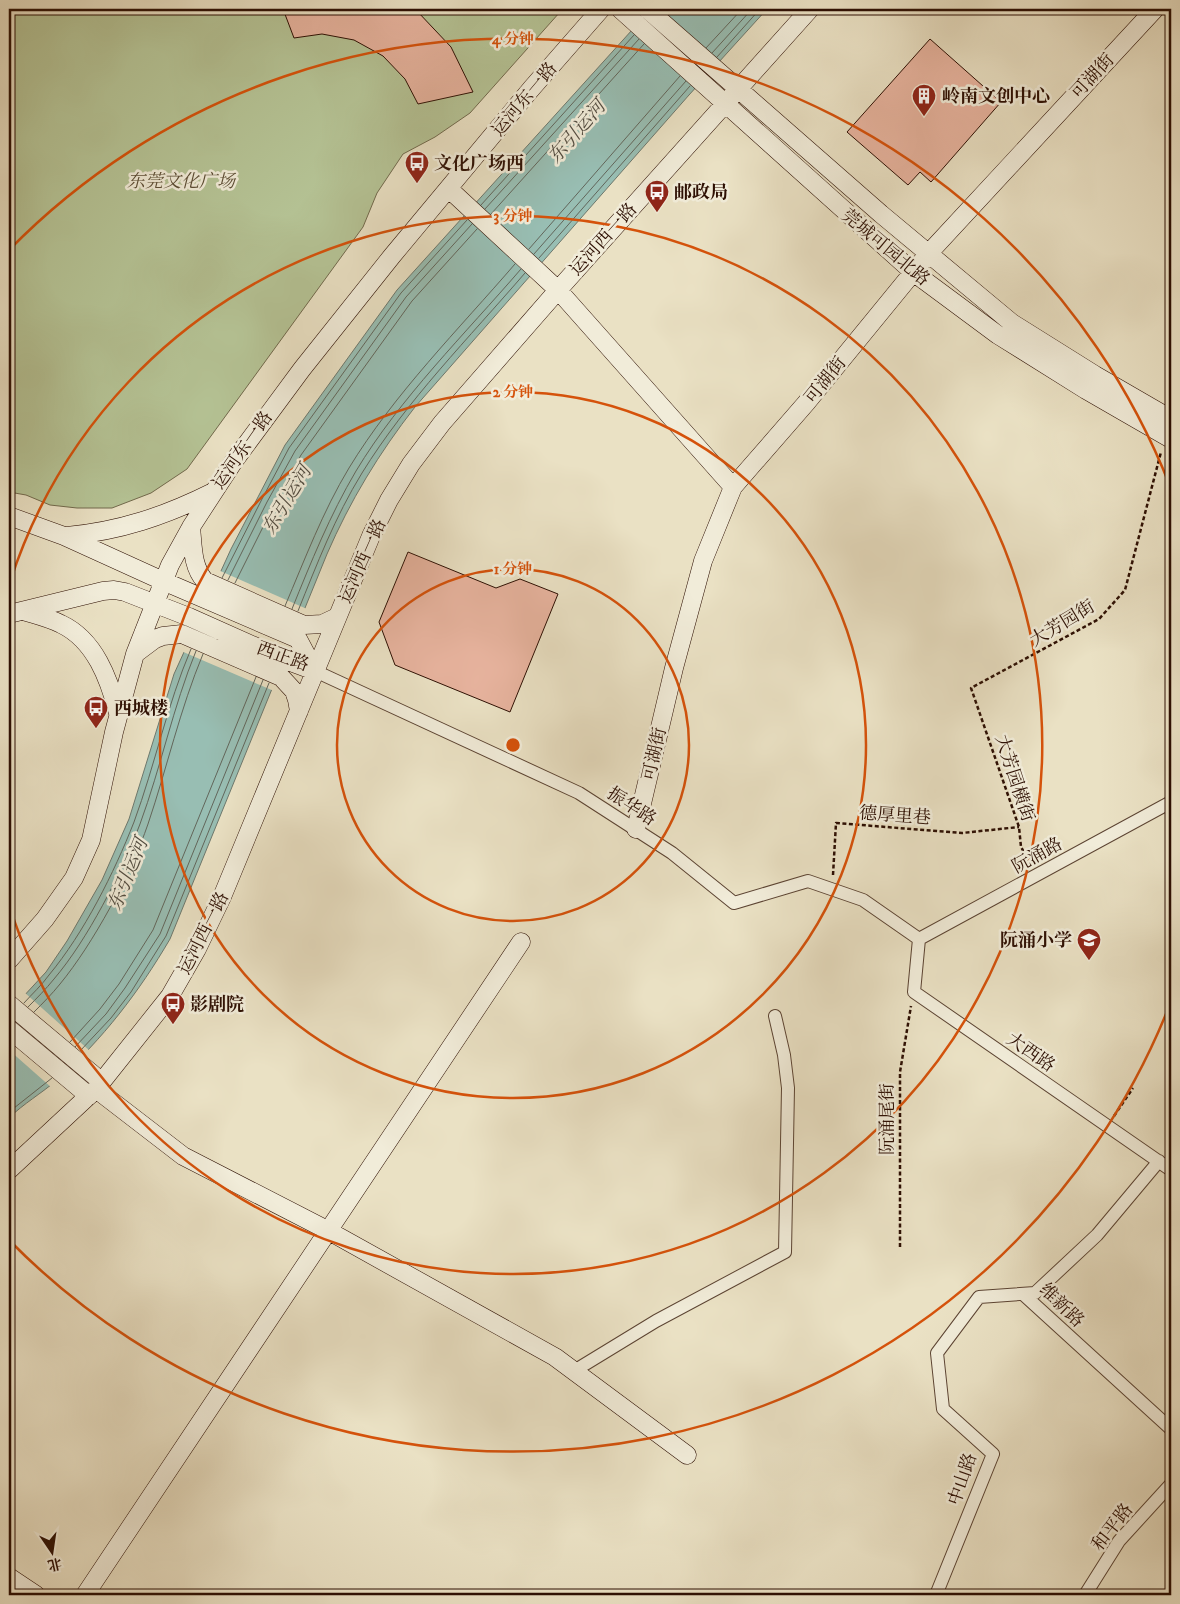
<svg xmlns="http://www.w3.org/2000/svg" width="1180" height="1604" font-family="'IM FELL DW Pica','Noto Serif SC',serif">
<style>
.green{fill:#b5c395;stroke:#71694c}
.water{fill:#98beb3;stroke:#6d786d}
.pier{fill:#eae1c4}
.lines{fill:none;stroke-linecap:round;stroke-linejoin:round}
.shore{stroke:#62665b;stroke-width:1}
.building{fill:#e7b39e;stroke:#2d0f03}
.street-casing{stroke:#5c4433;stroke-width:14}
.secondary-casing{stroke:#2d0f03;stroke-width:19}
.path{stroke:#2d0f03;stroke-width:2.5;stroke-dasharray:4 2.5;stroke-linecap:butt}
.street{stroke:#f1ecd9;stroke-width:12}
.secondary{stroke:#f1ecd9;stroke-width:18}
.ring{fill:none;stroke:#d5520b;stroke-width:2.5}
.labels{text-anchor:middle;stroke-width:5;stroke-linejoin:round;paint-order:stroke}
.street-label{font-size:18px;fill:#2d0f03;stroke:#f1ecd9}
.poi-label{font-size:18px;font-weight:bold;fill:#2d0f03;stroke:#f1ecd9;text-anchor:start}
.park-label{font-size:18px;font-style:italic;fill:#5d4e36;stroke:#f1ecd9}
.water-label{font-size:19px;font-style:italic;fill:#524c41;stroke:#f1ecd9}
.centre{fill:#d5520b;stroke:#f1ecd9;stroke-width:2.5}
.ring-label{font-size:15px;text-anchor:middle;font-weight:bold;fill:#d5520b;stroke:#f1ecd9;stroke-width:5;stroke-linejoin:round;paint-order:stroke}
</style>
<rect width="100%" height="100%" fill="#eae1c4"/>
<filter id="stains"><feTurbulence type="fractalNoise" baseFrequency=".004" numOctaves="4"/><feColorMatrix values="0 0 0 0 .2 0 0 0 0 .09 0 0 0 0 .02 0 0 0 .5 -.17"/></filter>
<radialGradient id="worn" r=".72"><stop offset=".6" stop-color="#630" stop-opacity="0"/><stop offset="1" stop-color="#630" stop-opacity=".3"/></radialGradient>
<path class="green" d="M 9,9 L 556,9 L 560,12 L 470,113 L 435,137 L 403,154 L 377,193 L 363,227 L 187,469 L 151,493 L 112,508 L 77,508 L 50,505 L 26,495 L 9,492 Z"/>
<path class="water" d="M 651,9 L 767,9 L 689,95 L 415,407 C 379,453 350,501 327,554 L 170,939 C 139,992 103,1039 57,1080 C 42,1093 23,1104 9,1118 L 9,1012 L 46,972 L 67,941 L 102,880 L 129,819 L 174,674 L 231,549 L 285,445 L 397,290 Z"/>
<path class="pier" d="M 218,570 L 307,609 L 274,691 L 181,651 Z
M 24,992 L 90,1051 L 52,1088 L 9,1050 L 9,1008 Z"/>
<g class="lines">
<path class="shore" d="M 706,48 L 742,9
M 712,53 L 752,9
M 717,57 L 760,9
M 481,205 L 634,35
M 485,209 L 639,39
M 491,214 L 644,44
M 529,249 L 680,76
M 534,254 L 686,81
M 539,258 L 690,86
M 222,578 L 262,499 L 289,448 L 401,293 L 467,220
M 228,580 L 267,502 L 295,451 L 406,297 L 472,224
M 235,583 L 274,505 L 301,455 L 412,301 L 477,229
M 285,606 C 305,559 323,511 349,468 C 394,394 459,329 515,264
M 292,609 C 311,562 330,515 356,471 C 400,398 465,334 521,269
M 298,611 C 317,564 335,517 362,473 C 407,400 469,338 525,273
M 24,1003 C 32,994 42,985 49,975 C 84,933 114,873 134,822 C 155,765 167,705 191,649
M 28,1007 C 37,998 46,989 54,979 C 88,939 121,874 140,824 C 161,767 173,707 196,651
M 34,1012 C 43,1003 52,994 60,984 C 93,944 131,874 148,824 C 167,768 180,709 203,654
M 70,1042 L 100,1009 L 119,984 L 153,930 L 256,677
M 75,1047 L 106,1014 L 125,988 L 160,934 L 263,680
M 80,1051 L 111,1018 L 131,992 L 166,936 L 269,683
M 9,1112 L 52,1078"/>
</g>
<path class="building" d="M 283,9 L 412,9 L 417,11 L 451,47 L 473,92 L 418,104 L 405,79 L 383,56 L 354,40 L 322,34 L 294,38 Z
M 930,39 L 1001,102 L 931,182 L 920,172 L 908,185 L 847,132 Z
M 9,529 L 13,529 L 11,602 L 9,602 Z
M 408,552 L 496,588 L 520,579 L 558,594 L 510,712 L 395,665 L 379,622 Z"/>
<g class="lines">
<defs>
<path id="street" d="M 315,671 L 579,793 L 672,853 L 734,903 L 808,881 L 863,900 L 919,939
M 919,939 L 914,992 L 1171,1170
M 919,939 L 1171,802
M 1023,1294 L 1171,1429
M 574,1371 L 656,1321 L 785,1252 L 788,1088 L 784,1055 L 775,1016
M 936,1595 L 993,1454 L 943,1409 L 937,1353 L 979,1297 L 1035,1293 L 1097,1235 L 1159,1161
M 1085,1595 L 1119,1541 L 1171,1484"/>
<path id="secondary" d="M 620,9 L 913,272 L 998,335 L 1086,390 L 1171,439
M 647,9 L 881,214 L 1012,323 L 1095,375 L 1171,419
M 449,189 L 558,290 L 733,487
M 9,516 L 64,536 L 163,581 L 298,639 L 315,671
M 191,527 C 193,546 192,567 205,581 L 304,625 L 322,624 L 337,617
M 67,536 C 120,531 165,516 213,492
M 23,611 C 36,615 49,618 61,624 C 95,640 109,679 118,713
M 9,614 L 103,591 L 114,590 L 125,592 L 189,617 L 288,661 L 315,671
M 135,654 L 155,639 L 163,636 L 182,634 L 281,677 L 294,691 L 297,700 L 299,711
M 636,829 L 674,668 L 703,561 L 733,487 L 807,402 L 928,254 L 1155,9
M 9,960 L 45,919 L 74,878 L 91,840 L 114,732 L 135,654 L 170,565 L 191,527 L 234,461 L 302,369 L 392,256 L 531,89 L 601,9
M 9,1004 L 102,1082
M 9,1029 L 89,1096
M 96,1089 L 183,1156 L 327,1230 L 555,1357 L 687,1455
M 9,1170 L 96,1089 L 170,996 L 197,949 L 222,897 L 371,536 L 389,500 L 411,464 L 442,423 L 558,290 L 810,9
M 9,1577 L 36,1595
M 85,1595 L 521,942"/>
</defs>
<use href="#street" class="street-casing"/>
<use href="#secondary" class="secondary-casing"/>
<path class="path" d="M 1030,863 L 1021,847 L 1019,827 L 971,688 L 1099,619 L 1125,590 L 1161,452
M 833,875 L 836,823 L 962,833 L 1019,827
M 1114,1116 L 1133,1088
M 900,1247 L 900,1072 L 911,1006"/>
<use href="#street" class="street"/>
<use href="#secondary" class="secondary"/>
</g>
<g class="ring">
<circle cx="513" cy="745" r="176"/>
<circle cx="513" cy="745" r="353"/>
<path d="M10 582A529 529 0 1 1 10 908"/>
<path d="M1170 1004A706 706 0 0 1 9 1240M9 250A706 706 0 0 1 1170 486"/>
</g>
<defs>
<symbol id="building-pin" viewBox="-11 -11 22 30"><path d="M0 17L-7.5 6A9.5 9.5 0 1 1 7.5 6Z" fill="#8f2418" stroke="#f1ecd9"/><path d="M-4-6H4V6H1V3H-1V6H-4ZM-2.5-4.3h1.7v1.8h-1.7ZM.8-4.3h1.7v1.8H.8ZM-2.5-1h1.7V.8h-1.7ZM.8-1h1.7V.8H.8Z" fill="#fff"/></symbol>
<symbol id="bus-pin" viewBox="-11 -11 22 30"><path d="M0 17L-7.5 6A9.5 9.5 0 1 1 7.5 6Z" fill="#8f2418" stroke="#f1ecd9"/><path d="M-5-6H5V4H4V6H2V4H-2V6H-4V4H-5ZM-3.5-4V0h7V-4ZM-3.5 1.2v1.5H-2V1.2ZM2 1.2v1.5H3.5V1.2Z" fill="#fff"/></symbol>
<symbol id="school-pin" viewBox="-11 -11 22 30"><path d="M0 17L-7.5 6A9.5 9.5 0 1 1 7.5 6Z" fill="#8f2418" stroke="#f1ecd9"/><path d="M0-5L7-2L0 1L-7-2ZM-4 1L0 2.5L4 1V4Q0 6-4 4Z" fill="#fff"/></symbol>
</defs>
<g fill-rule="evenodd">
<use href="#building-pin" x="910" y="82" width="28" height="38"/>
<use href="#bus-pin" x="403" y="149" width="28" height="38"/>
<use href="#bus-pin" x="643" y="178" width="28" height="38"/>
<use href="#bus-pin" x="82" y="694" width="28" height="38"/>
<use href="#school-pin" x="1075" y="926" width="28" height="38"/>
<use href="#bus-pin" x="159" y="990" width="28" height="38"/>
</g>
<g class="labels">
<g class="street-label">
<text transform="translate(1092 76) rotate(-47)" y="6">可湖街</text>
<text transform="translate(524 99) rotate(-50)" y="6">运河东一路</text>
<text transform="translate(603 239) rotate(-48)" y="6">运河西一路</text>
<text transform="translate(886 247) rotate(40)" y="6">莞城可园北路</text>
<text transform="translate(825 380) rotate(-51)" y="6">可湖街</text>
<text transform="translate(242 450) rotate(-55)" y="6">运河东一路</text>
<text transform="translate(362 561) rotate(-66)" y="6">运河西一路</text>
<text transform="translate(1062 623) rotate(-31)" y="6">大芳园街</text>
<text transform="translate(283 656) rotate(20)" y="6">西正路</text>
<text transform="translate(654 754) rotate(-77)" y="6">可湖街</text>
<text transform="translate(1015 778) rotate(72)" y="6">大芳园横街</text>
<text transform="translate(632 806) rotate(33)" y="6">振华路</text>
<text transform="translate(895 815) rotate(4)" y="6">德厚里巷</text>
<text transform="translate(1037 855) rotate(-29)" y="6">阮涌路</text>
<text transform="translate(203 933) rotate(-63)" y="6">运河西一路</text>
<text transform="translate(1031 1052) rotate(35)" y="6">大西路</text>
<text transform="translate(887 1119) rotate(-90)" y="6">阮涌尾街</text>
<text transform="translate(1062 1305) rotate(44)" y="6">维新路</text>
<text transform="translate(962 1479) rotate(-71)" y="6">中山路</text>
<text transform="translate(1112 1527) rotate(-52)" y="6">和平路</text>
</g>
<g class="poi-label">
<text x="942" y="102">岭南文创中心</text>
<text x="434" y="169">文化广场西</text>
<text x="674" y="198">邮政局</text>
<text x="114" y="714">西城楼</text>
<text x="1072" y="946" text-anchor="end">阮涌小学</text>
<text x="190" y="1010">影剧院</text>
</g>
<g class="park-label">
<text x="181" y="187">东莞文化广场</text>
</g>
<g class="water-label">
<text transform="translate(576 131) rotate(-49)" y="7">东引运河</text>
<text transform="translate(286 499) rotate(-59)" y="7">东引运河</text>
<text transform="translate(127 874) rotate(-68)" y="7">东引运河</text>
</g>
</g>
<circle cx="513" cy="745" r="8" class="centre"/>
<g class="ring-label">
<text x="513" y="44">4 分钟</text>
<text x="513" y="221">3 分钟</text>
<text x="513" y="397">2 分钟</text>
<text x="513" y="574">1 分钟</text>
</g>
<rect width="1180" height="1604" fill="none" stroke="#eae1c4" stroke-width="30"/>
<rect x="10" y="10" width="1160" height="1584" fill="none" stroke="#2d0f03" stroke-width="2.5"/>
<rect x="15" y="15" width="1150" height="1574" fill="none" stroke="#2d0f03"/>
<g transform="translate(52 1552) rotate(167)" stroke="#f1ecd9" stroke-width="4" paint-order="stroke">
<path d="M0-4L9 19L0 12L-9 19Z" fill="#2d0f03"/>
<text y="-8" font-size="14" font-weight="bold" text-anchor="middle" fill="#2d0f03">北</text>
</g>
<rect width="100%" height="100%" filter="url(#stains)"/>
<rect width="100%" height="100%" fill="url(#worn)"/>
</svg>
